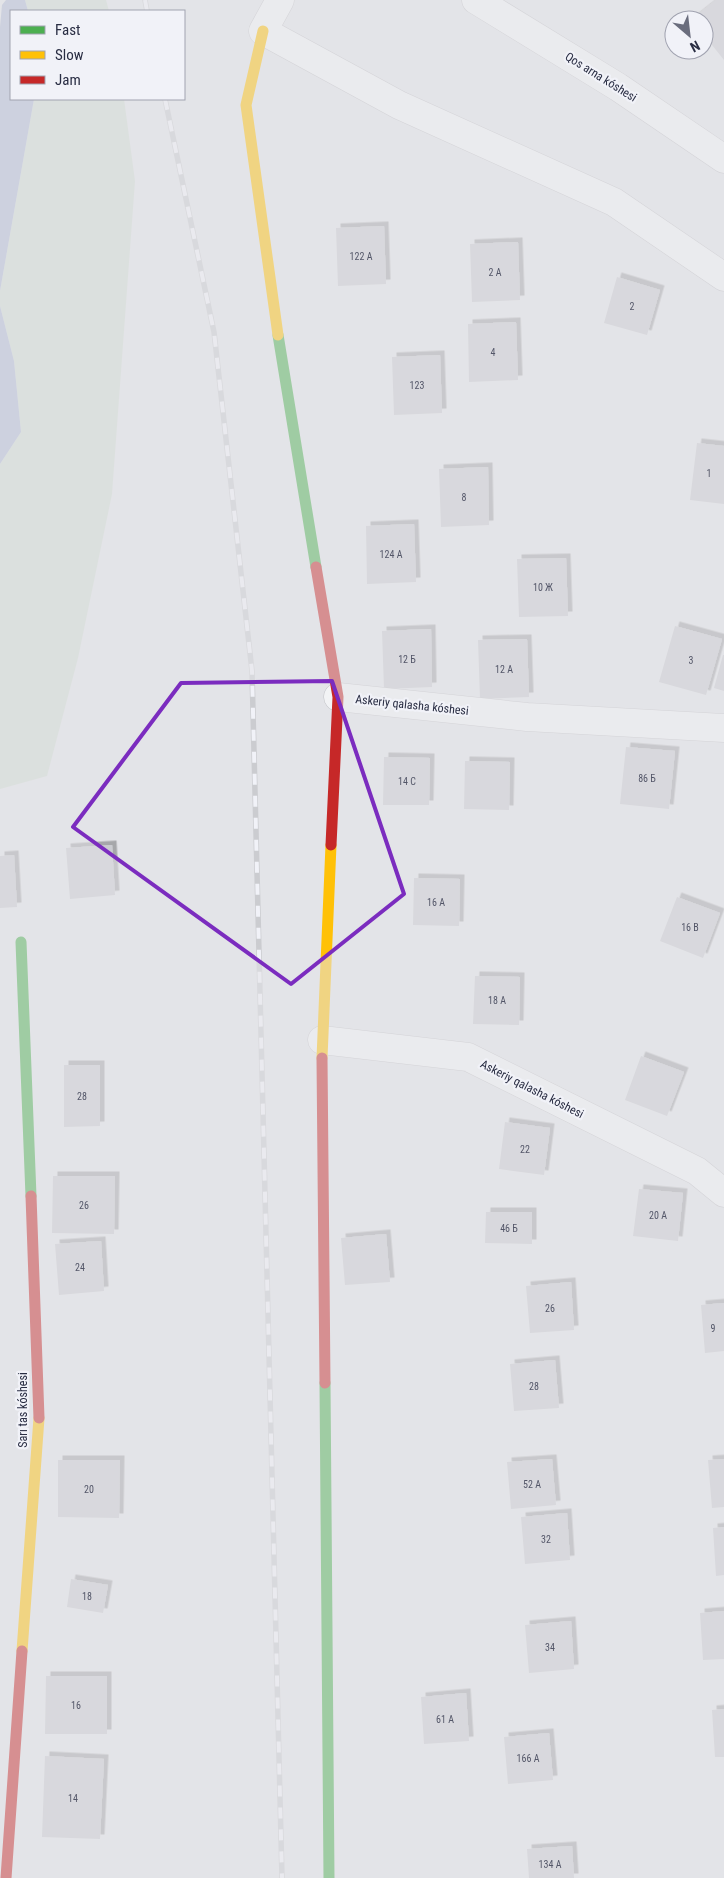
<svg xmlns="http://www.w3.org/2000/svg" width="724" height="1878" font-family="'Roboto Condensed',sans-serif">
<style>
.green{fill:#d1dcd3}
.water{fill:#b1bbd4}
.building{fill:#cacbd0;filter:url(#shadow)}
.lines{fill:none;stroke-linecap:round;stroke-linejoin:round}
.street-casing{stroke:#c0c1c6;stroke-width:29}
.street{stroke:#f2f3f5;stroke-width:28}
.fast{stroke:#4caf50;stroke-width:11}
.slow{stroke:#ffc107;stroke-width:11}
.jam{stroke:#c62828;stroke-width:11}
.rail-casing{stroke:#cbccd0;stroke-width:5.5}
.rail{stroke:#f1f2f8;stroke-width:4;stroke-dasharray:11;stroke-linecap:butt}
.marked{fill:none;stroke:#7b2cbf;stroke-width:4;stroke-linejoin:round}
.labels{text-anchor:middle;stroke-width:4.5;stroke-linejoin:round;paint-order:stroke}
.number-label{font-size:10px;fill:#535668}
.street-label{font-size:12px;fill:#292d43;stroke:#f1f2f8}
</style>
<defs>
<filter id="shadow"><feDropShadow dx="4.5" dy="-4.5" stdDeviation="0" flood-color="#0004"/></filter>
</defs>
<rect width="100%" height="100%" fill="#e3e4e8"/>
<path class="green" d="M 25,0 L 106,0 L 109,11 L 28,11 Z
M 34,99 L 124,99 L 135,181 L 112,494 L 78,658 L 47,776 L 0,789 L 0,464 L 21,432 L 14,361 L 0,306 L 0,291 Z"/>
<path class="water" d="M 6,0 L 25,0 L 28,11 L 11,11 L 11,99 L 34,99 L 0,291 L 0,27 L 2,5 Z
M 0,306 L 14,361 L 21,432 L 0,464 Z"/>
<path class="building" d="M 716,0 L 724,0 L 724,60 L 704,35 L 704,20 L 692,19 Z
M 384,226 L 386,284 L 338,286 L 336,228 Z
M 518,242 L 520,300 L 472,302 L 470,244 Z
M 617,277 L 660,290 L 647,335 L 604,323 Z
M 516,322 L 518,380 L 469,382 L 468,324 Z
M 440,355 L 442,413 L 394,415 L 392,357 Z
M 697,443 L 724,446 L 724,504 L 690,500 Z
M 488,467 L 489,525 L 441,527 L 439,469 Z
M 414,524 L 416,582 L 367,584 L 366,526 Z
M 566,558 L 568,616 L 519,617 L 517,559 Z
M 675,626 L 722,639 L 706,695 L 659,682 Z
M 431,629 L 432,687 L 384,689 L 382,631 Z
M 527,639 L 529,697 L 480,699 L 478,640 Z
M 723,655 L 724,655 L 724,691 L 714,688 Z
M 626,747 L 675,751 L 669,809 L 620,804 Z
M 384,757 L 430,758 L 429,805 L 383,805 Z
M 465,761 L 510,762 L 509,810 L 464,809 Z
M 112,845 L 115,895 L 70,899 L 66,848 Z
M 14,855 L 17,907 L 0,908 L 0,856 Z
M 414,878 L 460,879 L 459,926 L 413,925 Z
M 677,897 L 720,913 L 703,958 L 660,941 Z
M 475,976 L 520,977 L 519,1025 L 473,1024 Z
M 641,1056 L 684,1072 L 667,1116 L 625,1100 Z
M 64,1065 L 100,1065 L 100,1126 L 64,1127 Z
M 505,1122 L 550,1128 L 544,1175 L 499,1169 Z
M 53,1176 L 115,1176 L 114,1234 L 52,1233 Z
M 639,1189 L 683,1193 L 678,1241 L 633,1236 Z
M 486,1212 L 532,1212 L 532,1244 L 485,1243 Z
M 386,1234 L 390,1282 L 345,1285 L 341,1238 Z
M 101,1241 L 104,1291 L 59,1295 L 55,1244 Z
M 571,1282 L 574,1330 L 530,1333 L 526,1286 Z
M 724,1303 L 724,1351 L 705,1353 L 701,1305 Z
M 555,1360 L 559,1408 L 514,1411 L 510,1364 Z
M 552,1459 L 556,1505 L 511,1509 L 507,1462 Z
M 724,1459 L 724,1507 L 712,1508 L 708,1460 Z
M 58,1460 L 120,1460 L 119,1518 L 58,1517 Z
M 567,1513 L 570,1560 L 525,1564 L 521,1517 Z
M 724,1527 L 724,1575 L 716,1576 L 713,1528 Z
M 71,1579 L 108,1585 L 103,1613 L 67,1607 Z
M 724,1611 L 724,1659 L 703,1660 L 700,1613 Z
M 571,1621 L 574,1669 L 529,1673 L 525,1625 Z
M 46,1676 L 107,1676 L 107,1734 L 45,1734 Z
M 466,1693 L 469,1741 L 424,1744 L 421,1697 Z
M 724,1709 L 724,1757 L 715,1757 L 712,1710 Z
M 549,1733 L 553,1780 L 508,1784 L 504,1737 Z
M 45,1756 L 104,1759 L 100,1839 L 42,1837 Z
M 572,1846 L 574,1878 L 529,1878 L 527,1849 Z"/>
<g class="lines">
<defs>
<path id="street" d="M 280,0 L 263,31 L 399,105 L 614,202 L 724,277
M 476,0 L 618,87 L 724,159
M 338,697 L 527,717 L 724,728
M 322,1040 L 468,1057 L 697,1171 L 724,1193"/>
</defs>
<use href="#street" class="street-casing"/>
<use href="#street" class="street"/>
<path class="fast" d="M 278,335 L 316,567
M 21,942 L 31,1196
M 325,1383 L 329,1878"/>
<path class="slow" d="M 263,31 L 246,105 L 278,335
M 322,1058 L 331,845
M 22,1651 L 39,1418"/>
<path class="jam" d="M 316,567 L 338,697 L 331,845
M 322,1058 L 325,1383
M 31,1196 L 39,1418
M 6,1878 L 22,1651"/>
<defs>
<path id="rail" d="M 145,0 L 147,11
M 165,99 L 214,332 L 252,671 L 282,1878"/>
</defs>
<use href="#rail" class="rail-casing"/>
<use href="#rail" class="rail"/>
</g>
<path d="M0 0H724V1878H0ZM 332,681 L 404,894 L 291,984 L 73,827 L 181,683 Z" fill="#e3e4e8" fill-opacity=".55" fill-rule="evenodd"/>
<path class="marked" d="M 332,681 L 404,894 L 291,984 L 73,827 L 181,683 Z"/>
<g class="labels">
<g class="number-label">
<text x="361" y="260">122 А</text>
<text x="495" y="276">2 А</text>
<text x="632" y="310">2</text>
<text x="493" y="356">4</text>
<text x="417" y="389">123</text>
<text x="709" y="477">1</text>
<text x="464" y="501">8</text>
<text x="391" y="558">124 А</text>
<text x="543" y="591">10 Ж</text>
<text x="407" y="663">12 Б</text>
<text x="691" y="664">3</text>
<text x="504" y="673">12 А</text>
<text x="647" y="782">86 Б</text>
<text x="407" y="785">14 С</text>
<text x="436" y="906">16 А</text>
<text x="690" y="931">16 В</text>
<text x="497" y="1004">18 А</text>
<text x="82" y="1100">28</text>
<text x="525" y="1153">22</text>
<text x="84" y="1209">26</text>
<text x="658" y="1219">20 А</text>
<text x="509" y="1232">46 Б</text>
<text x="80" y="1271">24</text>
<text x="550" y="1312">26</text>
<text x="713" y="1332">9</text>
<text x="534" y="1390">28</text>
<text x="532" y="1488">52 А</text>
<text x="89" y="1493">20</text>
<text x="546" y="1543">32</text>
<text x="87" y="1600">18</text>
<text x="550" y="1651">34</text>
<text x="76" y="1709">16</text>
<text x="445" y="1723">61 А</text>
<text x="528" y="1762">166 А</text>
<text x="73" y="1802">14</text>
<text x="550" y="1868">134 А</text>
</g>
<g class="street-label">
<text transform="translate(601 77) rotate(32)" y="4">Qos arna kóshesi</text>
<text transform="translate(412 705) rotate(6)" y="4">Askeriy qalasha kóshesi</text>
<text transform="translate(532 1089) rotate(27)" y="4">Askeriy qalasha kóshesi</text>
<text transform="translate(23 1410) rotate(-90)" y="4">Sarı tas kóshesi</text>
</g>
</g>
<rect x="10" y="10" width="175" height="90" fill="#f1f2f8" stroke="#a1a3b0"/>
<rect x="20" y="26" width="25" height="8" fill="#4caf50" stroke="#a1a3b0"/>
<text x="55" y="35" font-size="15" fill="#292d43">Fast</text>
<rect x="20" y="51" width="25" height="8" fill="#ffc107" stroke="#a1a3b0"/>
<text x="55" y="60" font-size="15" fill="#292d43">Slow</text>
<rect x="20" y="76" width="25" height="8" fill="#c62828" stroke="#a1a3b0"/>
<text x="55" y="85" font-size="15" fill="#292d43">Jam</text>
<g transform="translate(689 35) rotate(152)"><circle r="24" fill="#f1f2f8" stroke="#a1a3b0"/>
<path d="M0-4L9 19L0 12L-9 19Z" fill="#6a6d7d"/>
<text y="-8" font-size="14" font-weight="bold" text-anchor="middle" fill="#292d43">N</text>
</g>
</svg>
